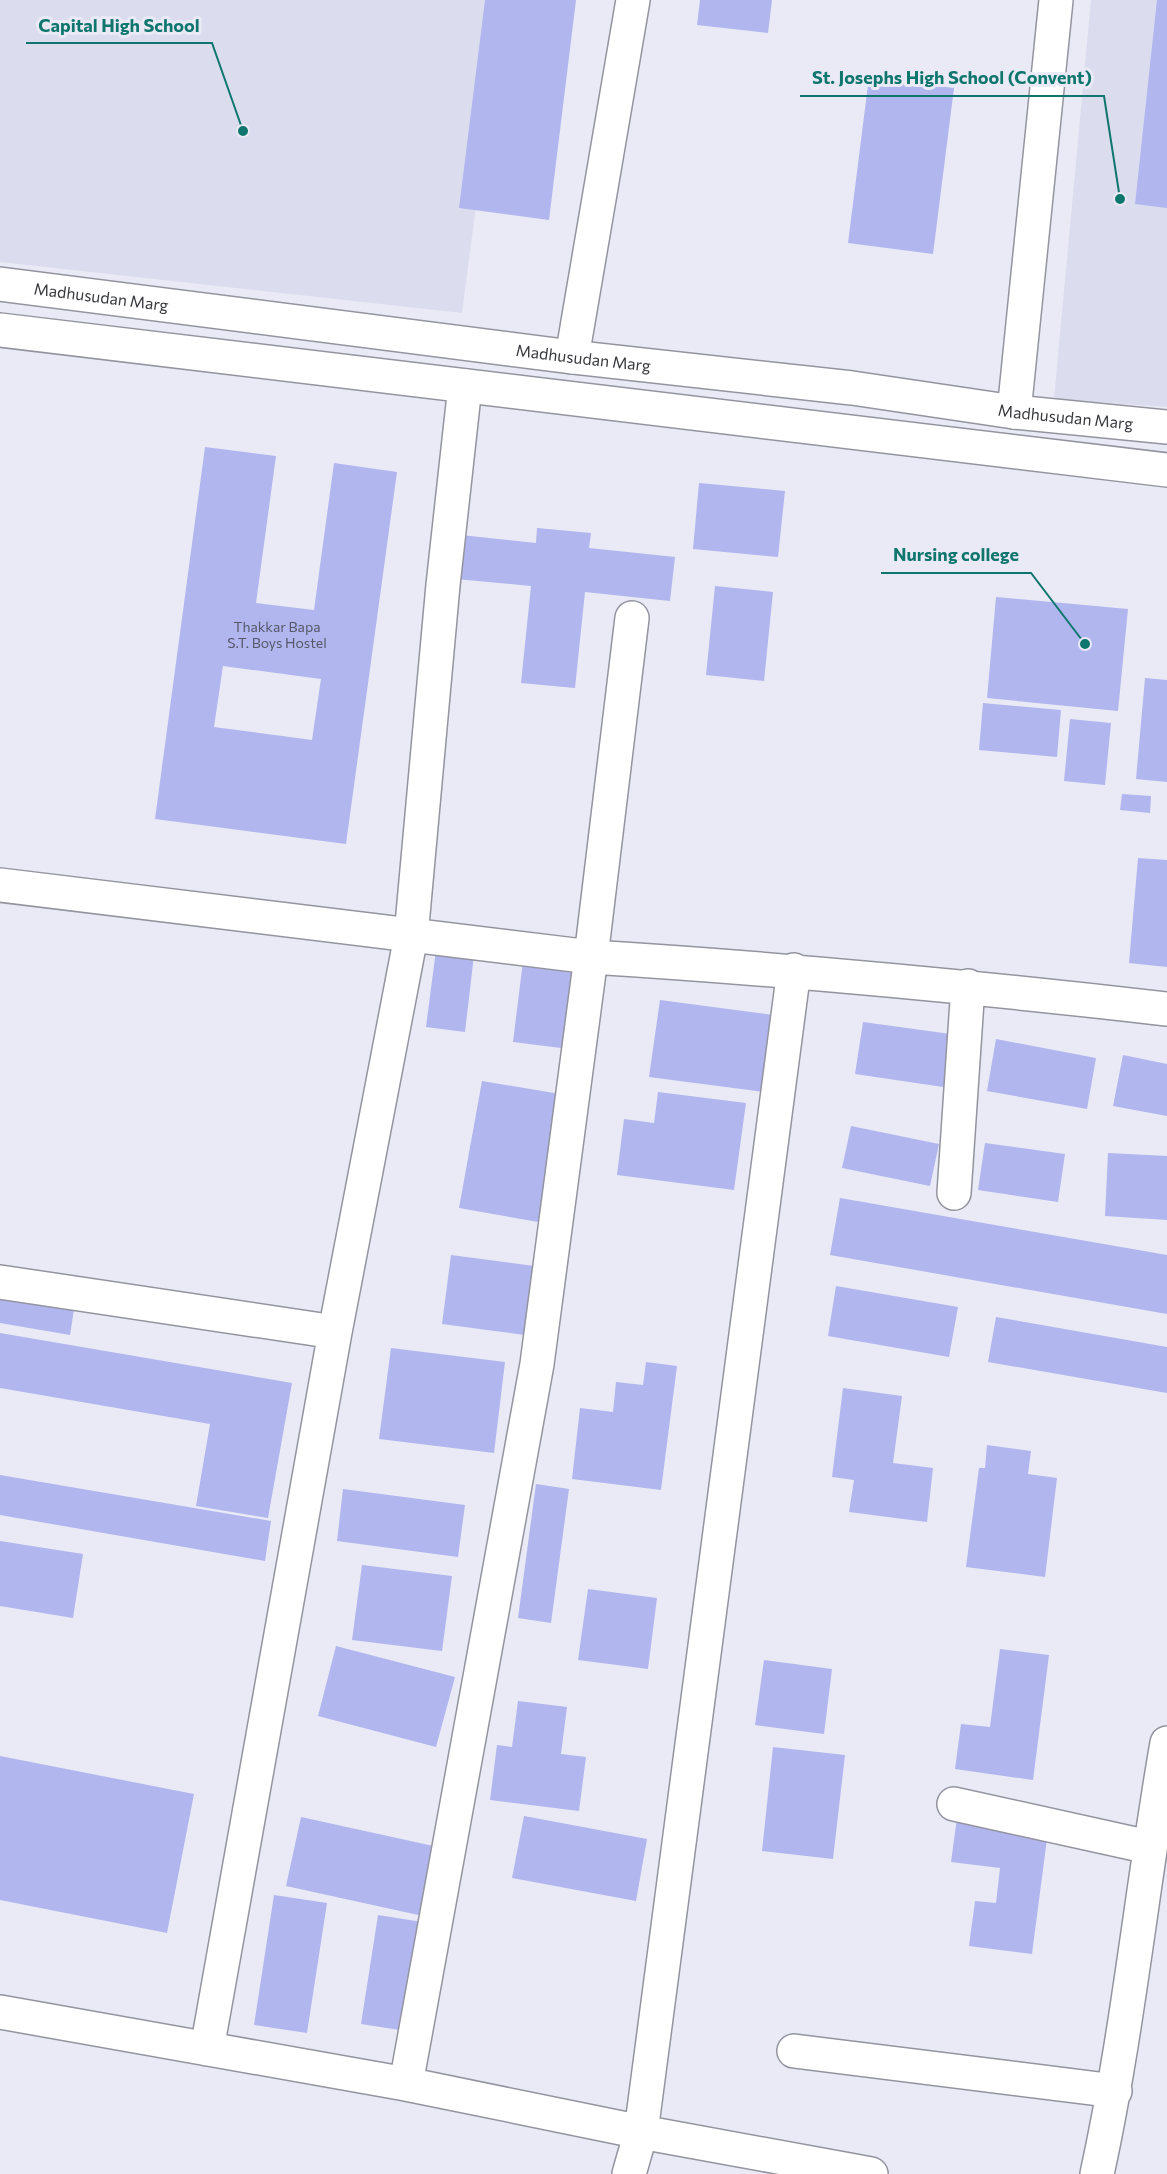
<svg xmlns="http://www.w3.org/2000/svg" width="1167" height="2174" font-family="Commissioner,sans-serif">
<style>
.built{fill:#dbddef}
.building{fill:#b1b6ee;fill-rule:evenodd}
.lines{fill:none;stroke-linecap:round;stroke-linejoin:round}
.minor-casing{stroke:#93949f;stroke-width:36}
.secondary-casing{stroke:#93949f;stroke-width:36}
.minor{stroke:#fff;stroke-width:33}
.secondary{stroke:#fff;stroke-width:33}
.labels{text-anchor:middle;stroke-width:6;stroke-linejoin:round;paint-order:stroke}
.number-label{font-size:14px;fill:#565869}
.street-label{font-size:16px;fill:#38393d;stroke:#e9eaf5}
.leader{fill:none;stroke:#0f766e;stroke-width:2}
.callout-dot{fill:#0f766e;stroke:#e9eaf5;stroke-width:2}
.callout-label{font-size:18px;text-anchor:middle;font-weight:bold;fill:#0f766e;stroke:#e9eaf5;stroke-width:6;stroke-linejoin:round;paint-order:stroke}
</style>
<rect width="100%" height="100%" fill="#e9eaf5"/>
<path class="built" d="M 0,0 L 503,0 L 462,313 L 0,262 Z
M 1091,0 L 1167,0 L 1167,407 L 1054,399 Z"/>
<path class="building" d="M 485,0 L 576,0 L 549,220 L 459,208 Z
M 700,0 L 772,0 L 768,33 L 697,25 Z
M 1157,0 L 1167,0 L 1167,208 L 1135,204 Z
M 869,77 L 954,88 L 933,254 L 848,243 Z
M 205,447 L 276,456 L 256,603 L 314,610 L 334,463 L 397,472 L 346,844 L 155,819 ZM 223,666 L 321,679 L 312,740 L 214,727 Z
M 699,483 L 785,491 L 778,557 L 693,549 Z
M 537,528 L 591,533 L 589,548 L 675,557 L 670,601 L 585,592 L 575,688 L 521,683 L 531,586 L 456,579 L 461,535 L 536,543 Z
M 715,586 L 773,592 L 764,681 L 706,675 Z
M 996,597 L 1128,609 L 1118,711 L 987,698 Z
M 1145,678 L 1167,680 L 1167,782 L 1136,779 Z
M 983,703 L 1061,710 L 1057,757 L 979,750 Z
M 1070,719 L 1111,723 L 1105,785 L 1064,781 Z
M 1122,794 L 1151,796 L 1150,813 L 1120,810 Z
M 1138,858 L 1167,860 L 1167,967 L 1129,963 Z
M 436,950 L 474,955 L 465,1032 L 426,1027 Z
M 523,961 L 579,969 L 569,1049 L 513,1042 Z
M 660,1000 L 774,1015 L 764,1092 L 649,1077 Z
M 863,1022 L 958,1035 L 950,1088 L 855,1074 Z
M 996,1039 L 1096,1058 L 1087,1109 L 987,1091 Z
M 1123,1055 L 1167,1064 L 1167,1116 L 1113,1106 Z
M 482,1081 L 566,1095 L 544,1223 L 459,1208 Z
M 658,1092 L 746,1103 L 734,1190 L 617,1175 L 624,1119 L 654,1123 Z
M 851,1126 L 939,1144 L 930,1186 L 842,1168 Z
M 985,1143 L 1065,1154 L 1058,1202 L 978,1190 Z
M 1108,1153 L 1167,1156 L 1167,1220 L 1105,1216 Z
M 840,1198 L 1167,1255 L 1167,1314 L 830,1255 Z
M 451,1255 L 534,1266 L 525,1335 L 442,1324 Z
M 836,1286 L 958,1307 L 949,1357 L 828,1336 Z
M 0,1291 L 75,1303 L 70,1335 L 0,1323 Z
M 996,1317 L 1167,1347 L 1167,1393 L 988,1362 Z
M 0,1333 L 292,1383 L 268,1518 L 196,1506 L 210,1424 L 0,1388 Z
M 391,1348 L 505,1362 L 494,1453 L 379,1439 Z
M 646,1362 L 677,1366 L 661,1490 L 572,1479 L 580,1408 L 613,1412 L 616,1382 L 643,1385 Z
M 843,1388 L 902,1396 L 893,1463 L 933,1468 L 927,1522 L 849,1512 L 854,1480 L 832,1477 Z
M 987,1445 L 1031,1451 L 1028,1474 L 1057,1478 L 1045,1577 L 966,1567 L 979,1468 L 985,1468 Z
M 0,1475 L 271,1521 L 265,1561 L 0,1515 Z
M 536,1484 L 569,1489 L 551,1623 L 518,1618 Z
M 343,1489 L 465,1505 L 458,1557 L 337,1541 Z
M 0,1541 L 83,1554 L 73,1618 L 0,1606 Z
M 362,1565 L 452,1576 L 442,1651 L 352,1640 Z
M 588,1589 L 657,1598 L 648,1669 L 578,1660 Z
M 336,1646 L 455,1677 L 436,1747 L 318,1716 Z
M 1000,1649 L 1049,1655 L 1033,1780 L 955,1769 L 961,1724 L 990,1727 Z
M 764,1660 L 832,1669 L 824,1734 L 755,1725 Z
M 518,1701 L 567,1707 L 561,1754 L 586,1757 L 579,1811 L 490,1800 L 497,1745 L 512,1747 Z
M 773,1747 L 845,1755 L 833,1859 L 762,1851 Z
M 0,1756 L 194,1794 L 167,1933 L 0,1900 Z
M 524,1816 L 647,1839 L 636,1901 L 512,1878 Z
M 301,1817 L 438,1847 L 423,1916 L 286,1886 Z
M 957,1818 L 1048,1831 L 1032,1954 L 969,1946 L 975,1901 L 996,1903 L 1000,1868 L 951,1862 Z
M 274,1895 L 327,1903 L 307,2033 L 254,2025 Z
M 378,1915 L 422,1922 L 406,2031 L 361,2024 Z"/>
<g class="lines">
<defs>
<path id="minor" d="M 572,357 L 633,0
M 1014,412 L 1056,0
M 0,885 L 591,957 L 632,618
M 954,1193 L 968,986
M 0,1282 L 335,1332
M 954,1804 L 1149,1847
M 0,2012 L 406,2084 L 641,2132 L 871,2174
M 207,2049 L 335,1332 L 411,936 L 443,585 L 465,386
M 794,2051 L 1115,2091
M 406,2084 L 537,1364 L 591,957 C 784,969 975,987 1167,1009
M 629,2174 L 641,2132 L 794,970
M 1097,2174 C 1128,2032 1142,1886 1167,1743"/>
<g id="secondary">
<path id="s1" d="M 0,284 L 572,357 L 852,388 L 1014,412 L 1167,427"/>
<path d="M 0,330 L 1167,470"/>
</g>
</defs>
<use href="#minor" class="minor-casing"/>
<use href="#secondary" class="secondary-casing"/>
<use href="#minor" class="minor"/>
<use href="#secondary" class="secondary"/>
</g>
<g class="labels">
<g class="number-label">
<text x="277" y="632">Thakkar Bapa<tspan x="277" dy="16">S.T. Boys Hostel</tspan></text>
</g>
<g class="street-label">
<text dy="6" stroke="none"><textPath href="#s1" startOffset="102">Madhusudan Marg</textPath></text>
<text dy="6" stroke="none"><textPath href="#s1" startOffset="588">Madhusudan Marg</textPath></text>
<text dy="6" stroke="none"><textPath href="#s1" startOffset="1074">Madhusudan Marg</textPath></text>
</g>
</g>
<path class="leader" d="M243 131L212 43H26M1120 199L1104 96H800M1085 644L1031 573H881"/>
<g class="callout-dot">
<circle cx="243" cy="131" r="6"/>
<circle cx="1120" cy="199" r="6"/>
<circle cx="1085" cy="644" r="6"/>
</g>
<g class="callout-label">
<text x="119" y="32">Capital High School</text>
<text x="952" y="84">St. Josephs High School (Convent)</text>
<text x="956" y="561">Nursing college</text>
</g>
</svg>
